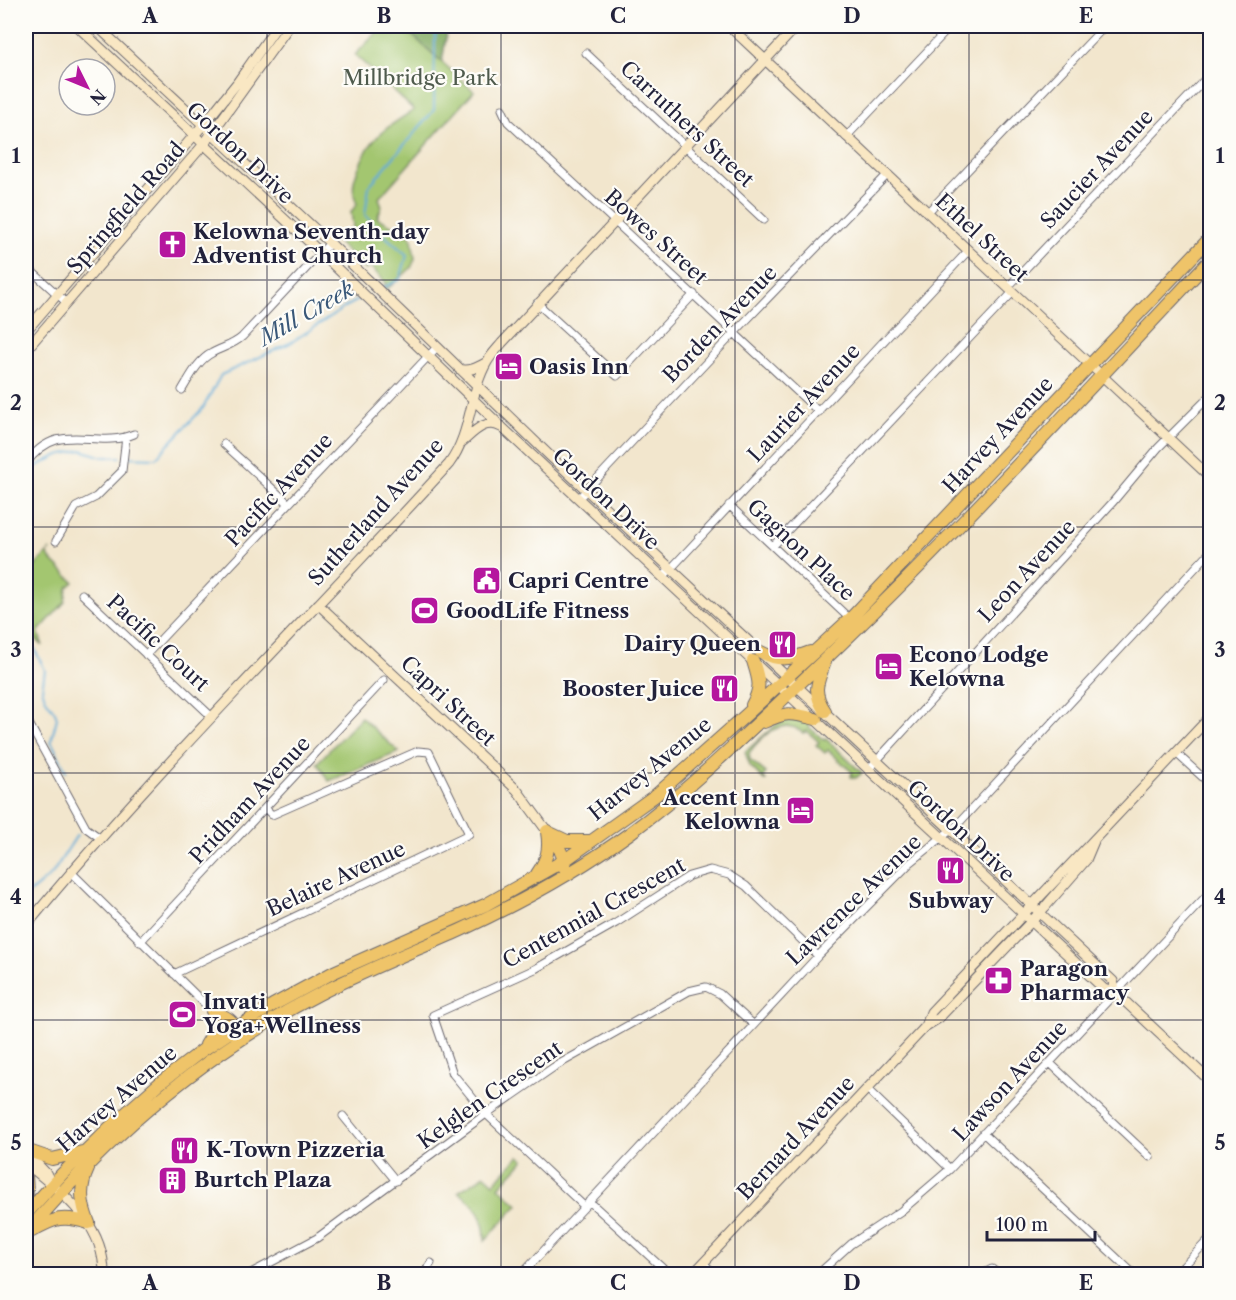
<svg xmlns="http://www.w3.org/2000/svg" width="1236" height="1300" font-family="'Libre Caslon Text',serif">
<style>
.green{fill:#a3c66f;stroke:#627455;stroke-width:1.5}
.forest{fill:#82ab62;stroke:#52664e;stroke-width:1.5}
.lines{fill:none;stroke-linecap:round;stroke-linejoin:round}
.stream{stroke:#5faad7;stroke-width:2}
.street-casing{stroke:#6b676e;stroke-width:9}
.secondary-casing{stroke:#6b676e;stroke-width:11}
.highway-casing{stroke:#6b676e;stroke-width:14}
.street{stroke:#fff;stroke-width:7}
.secondary{stroke:#f9e7c3;stroke-width:9}
.highway{stroke:#efc469;stroke-width:12}
.grid{fill:none;stroke:#22223b;stroke-width:1.5;stroke-opacity:0.55}
.labels{text-anchor:middle;stroke-width:4.5;stroke-linejoin:round;paint-order:stroke}
.park-label{font-size:21px;fill:#4f5b4d;stroke:#fdfcf7}
.street-label{font-size:21px;fill:#22223b;stroke:#fdfcf7}
.poi-label{font-size:21px;font-weight:bold;fill:#22223b;stroke:#fdfcf7;text-anchor:start}
.water-label{font-size:22px;font-style:italic;fill:#3a5879;stroke:#fdfcf7}
.neatline{fill:none;stroke:#22223b;stroke-width:2}
.grid-label{font-size:20px;text-anchor:middle;font-weight:bold;fill:#22223b}
</style>
<rect width="100%" height="100%" fill="#fdfcf7"/>
<filter id="ink" filterUnits="userSpaceOnUse"><feTurbulence type="fractalNoise" baseFrequency=".0167" numOctaves="2"/><feDisplacementMap in="SourceGraphic" scale="12" xChannelSelector="R" yChannelSelector="G"/><feConvolveMatrix kernelMatrix="1 2 1 2 8 2 1 2 1" color-interpolation-filters="sRGB"/></filter>
<filter id="wash" filterUnits="userSpaceOnUse"><feTurbulence type="fractalNoise" baseFrequency=".008" numOctaves="4" result="noise"/><feDisplacementMap in="SourceGraphic" scale="24" xChannelSelector="R" yChannelSelector="G"/><feGaussianBlur stdDeviation="1.35" result="paint"/><feColorMatrix in="noise" values="0 0 0 0 0 0 0 0 0 0 0 0 0 0 0 0 0 1.4 0 .05"/><feComposite in="paint" operator="in"/></filter>
<g filter="url(#wash)">
<rect width="100%" height="100%" fill="#f2e6cd"/>
<path class="green" d="M 383,26 L 402,26 L 474,91 L 379,198 L 382,206 L 377,218 L 408,233 L 412,239 L 415,259 L 411,268 L 386,290 L 383,287 L 386,283 L 370,266 L 366,270 L 338,243 L 353,226 L 351,212 L 357,204 C 351,190 353,180 359,167 C 371,136 387,127 414,110 L 355,55 Z
M 50,550 L 48,554 L 50,559 L 74,582 L 67,588 L 65,602 L 38,632 L 43,646 L 26,630 L 26,558 L 35,566 Z
M 361,717 L 399,752 L 329,781 L 317,763 Z
M 786,718 L 804,721 L 810,725 L 809,727 L 824,740 L 826,739 L 862,773 L 856,778 L 851,777 L 852,772 L 828,750 L 825,753 L 816,745 L 819,742 L 807,731 L 803,733 C 783,716 762,735 749,753 L 750,760 L 766,773 L 763,777 L 766,780 L 765,781 L 750,766 L 745,752 L 779,722 Z
M 519,1156 L 524,1160 L 499,1187 L 518,1205 L 485,1240 C 485,1218 476,1204 458,1192 L 485,1175 L 494,1183 Z"/>
<path class="forest" d="M 402,26 L 448,26 L 442,62 Z"/>
<g class="lines">
<path class="stream" d="M 381,289 L 400,279 L 407,255 L 386,237 L 365,215 L 369,186 L 434,110 L 435,38 L 438,26
M 126,457 L 156,458 L 203,408 L 221,375 L 290,343 L 347,306 L 362,298
M 26,490 L 35,467 L 59,455 L 81,450 L 103,457 L 120,457
M 26,632 L 45,670 L 42,689 L 45,698 L 55,712 L 57,718 L 51,741 L 66,771
M 26,896 L 52,874 L 77,835"/>
</g>
</g>
<g filter="url(#ink)">
<g class="lines">
<defs>
<path id="street" d="M 586,53 L 764,220
M 502,109 L 508,122 L 819,412
M 846,137 L 951,26
M 927,213 L 1105,26
M 26,266 L 67,303
M 1008,287 L 1210,74
M 537,303 L 617,376 L 694,294
M 182,390 C 190,377 198,360 212,353 C 223,347 233,345 242,337 L 330,243
M 224,444 L 288,503
M 26,464 C 58,417 95,451 134,434
M 579,498 L 735,332 L 887,175
M 729,505 L 850,619
M 56,541 L 76,507 L 96,497 L 122,471 L 126,437
M 773,546 L 1013,292
M 664,576 L 968,251
M 82,594 L 211,716
M 146,655 L 437,347
M 26,718 L 86,828 L 100,838
M 1176,753 L 1210,784
M 868,770 L 1112,503 L 1158,448 L 1210,396
M 71,872 L 212,1011
M 140,942 L 384,680
M 174,974 L 469,834 L 429,752 L 418,751 L 272,815 L 266,809
M 1050,1063 L 1150,1157
M 867,1089 L 950,1169
M 343,1116 L 396,1181
M 983,1133 L 1134,1274
M 589,1201 L 669,1274
M 584,1206 L 486,1114 L 453,1074 L 433,1015 L 535,969 L 616,923 L 689,876 L 710,870 L 729,875 L 746,886 L 818,956
M 703,1263 L 715,1274
M 249,1274 L 317,1238 L 486,1114 L 554,1067 L 689,991 L 706,987 L 720,994 L 754,1025
M 423,1274 L 431,1263
M 522,1274 L 818,956 L 910,863 L 957,825 L 1210,552
M 818,1274 L 851,1244 L 901,1211 L 950,1169 L 1210,892
M 982,1274 L 992,1269 L 998,1274
M 1176,1274 L 1210,1238"/>
<path id="secondary" d="M 77,26 L 321,253 L 505,430 L 1104,989 L 1116,993 L 1210,1081
M 97,26 L 330,243 L 549,455 L 1113,981 L 1116,993
M 729,26 L 1210,477
M 26,331 L 209,118 L 237,83 L 277,26
M 26,350 L 204,144 L 289,26
M 459,369 C 470,372 478,367 487,362
M 462,442 C 474,432 485,418 501,427
M 318,604 L 517,790 L 547,831
M 26,926 C 159,765 308,619 449,464 C 472,433 469,393 487,362 C 491,355 497,349 502,343 L 797,26
M 926,1026 L 931,1012 L 1210,717
M 26,1152 L 46,1173 L 51,1183
M 26,1163 C 62,1194 104,1222 104,1274
M 693,1274 L 926,1026 L 939,1018 L 1045,907 L 1086,860 L 1094,841"/>
<path id="highway" d="M 761,652 C 779,662 792,659 810,652
M 752,705 C 762,687 759,680 753,661
M 825,711 C 812,692 817,683 825,662
M 764,722 C 788,711 791,713 816,719
M 547,831 C 555,842 565,853 564,867
M 550,833 L 567,841 L 591,841
M 537,874 C 547,859 550,850 547,832
M 212,1011 C 224,1016 237,1020 236,1035
M 206,1045 C 213,1034 219,1023 212,1011
M 26,1150 L 52,1159 L 82,1152
M 88,1169 C 79,1188 81,1204 89,1223
M 26,1177 L 27,1191 L 26,1205
M 26,1214 L 62,1174 L 109,1128 L 160,1083 L 203,1050 L 236,1028 L 273,1005 L 334,972 L 485,905 L 565,860 L 656,795 L 746,715 L 850,619 L 1210,238
M 32,1231 C 54,1218 63,1215 89,1223
M 26,1233 C 55,1200 84,1167 117,1137 C 177,1081 247,1031 319,994 C 366,970 414,951 461,930 C 520,903 578,871 630,833 C 690,789 745,735 799,684 C 943,549 1075,403 1210,260"/>
</defs>
<use href="#street" class="street-casing"/>
<use href="#secondary" class="secondary-casing"/>
<use href="#highway" class="highway-casing"/>
<use href="#street" class="street"/>
<use href="#secondary" class="secondary"/>
<use href="#highway" class="highway"/>
</g>
</g>
<path class="grid" d="M 267,26 L 267,1274M 501,26 L 501,1274M 735,26 L 735,1274M 969,26 L 969,1274M 26,280 L 1210,280M 26,527 L 1210,527M 26,773 L 1210,773M 26,1020 L 1210,1020"/>
<defs>
<symbol id="church-square" viewBox="-11 -11 22 22"><rect x="-9" y="-9" width="18" height="18" rx="4" fill="#b5179e" stroke="#fdfcf7"/><path d="M-1.2-6h2.4v3.5h3.3v2.4h-3.3V6h-2.4V-.1h-3.3v-2.4h3.3Z" fill="#fff"/></symbol>
<symbol id="hotel-square" viewBox="-11 -11 22 22"><rect x="-9" y="-9" width="18" height="18" rx="4" fill="#b5179e" stroke="#fdfcf7"/><path d="M-6-4.5h1.5V1H6V5H4.5V3h-9V5H-6ZM-4 0a1.8 1.8 0 1 1 3.6 0ZM.5 0V-2.5h3Q6-2.5 6 0Z" fill="#fff"/></symbol>
<symbol id="civic-square" viewBox="-11 -11 22 22"><rect x="-9" y="-9" width="18" height="18" rx="4" fill="#b5179e" stroke="#fdfcf7"/><path d="M-.6-6.5H3V-4.5H.6V-3L4-1V1h2V6H-6V1h2V-1L-.6-3ZM-1.2 2.5V6h2.4V2.5Z" fill="#fff"/></symbol>
<symbol id="stadium-square" viewBox="-11 -11 22 22"><rect x="-9" y="-9" width="18" height="18" rx="4" fill="#b5179e" stroke="#fdfcf7"/><path d="M0-5a6.5 5 0 1 0 0 10a6.5 5 0 1 0 0-10ZM-3.5-1.8h7v3.6h-7Z" fill="#fff"/></symbol>
<symbol id="restaurant-square" viewBox="-11 -11 22 22"><rect x="-9" y="-9" width="18" height="18" rx="4" fill="#b5179e" stroke="#fdfcf7"/><path d="M-5-6h1v4h1v-4h1v4h1v-4h1v5L-1.5 .5V6h-2V.5L-5-1ZM5-6V6H3V1.5H1.5Q1.5-4 5-6Z" fill="#fff"/></symbol>
<symbol id="pharmacy-square" viewBox="-11 -11 22 22"><rect x="-9" y="-9" width="18" height="18" rx="4" fill="#b5179e" stroke="#fdfcf7"/><path d="M-2-6h4v4h4v4h-4v4h-4v-4h-4v-4h4Z" fill="#fff"/></symbol>
<symbol id="building-square" viewBox="-11 -11 22 22"><rect x="-9" y="-9" width="18" height="18" rx="4" fill="#b5179e" stroke="#fdfcf7"/><path d="M-4-6H4V6H1V3H-1V6H-4ZM-2.5-4.3h1.7v1.8h-1.7ZM.8-4.3h1.7v1.8H.8ZM-2.5-1h1.7V.8h-1.7ZM.8-1h1.7V.8H.8Z" fill="#fff"/></symbol>
</defs>
<g fill-rule="evenodd">
<use href="#church-square" x="156" y="228" width="33" height="33"/>
<use href="#hotel-square" x="492" y="350" width="33" height="33"/>
<use href="#civic-square" x="470" y="564" width="33" height="33"/>
<use href="#stadium-square" x="408" y="594" width="33" height="33"/>
<use href="#restaurant-square" x="766" y="628" width="33" height="33"/>
<use href="#hotel-square" x="872" y="650" width="33" height="33"/>
<use href="#restaurant-square" x="708" y="672" width="33" height="33"/>
<use href="#hotel-square" x="784" y="794" width="33" height="33"/>
<use href="#restaurant-square" x="934" y="854" width="33" height="33"/>
<use href="#pharmacy-square" x="982" y="964" width="33" height="33"/>
<use href="#stadium-square" x="166" y="998" width="33" height="33"/>
<use href="#restaurant-square" x="168" y="1134" width="33" height="33"/>
<use href="#building-square" x="156" y="1164" width="33" height="33"/>
</g>
<g class="labels">
<g class="park-label">
<text x="420" y="85">Millbridge Park</text>
</g>
<g class="street-label">
<text transform="translate(687 124) rotate(43)" y="7">Carruthers Street</text>
<text transform="translate(240 153) rotate(43)" y="7">Gordon Drive</text>
<text transform="translate(1097 169) rotate(-47)" y="7">Saucier Avenue</text>
<text transform="translate(126 208) rotate(-49)" y="7">Springfield Road</text>
<text transform="translate(656 237) rotate(42)" y="7">Bowes Street</text>
<text transform="translate(982 238) rotate(43)" y="7">Ethel Street</text>
<text transform="translate(720 324) rotate(-46)" y="7">Borden Avenue</text>
<text transform="translate(804 403) rotate(-47)" y="7">Laurier Avenue</text>
<text transform="translate(998 435) rotate(-47)" y="7">Harvey Avenue</text>
<text transform="translate(279 490) rotate(-47)" y="7">Pacific Avenue</text>
<text transform="translate(606 499) rotate(43)" y="7">Gordon Drive</text>
<text transform="translate(376 512) rotate(-48)" y="7">Sutherland Avenue</text>
<text transform="translate(801 550) rotate(43)" y="7">Gagnon Place</text>
<text transform="translate(1027 571) rotate(-47)" y="7">Leon Avenue</text>
<text transform="translate(158 643) rotate(43)" y="7">Pacific Court</text>
<text transform="translate(448 701) rotate(43)" y="7">Capri Street</text>
<text transform="translate(650 769) rotate(-39)" y="7">Harvey Avenue</text>
<text transform="translate(250 800) rotate(-47)" y="7">Pridham Avenue</text>
<text transform="translate(961 831) rotate(43)" y="7">Gordon Drive</text>
<text transform="translate(336 879) rotate(-25)" y="7">Belaire Avenue</text>
<text transform="translate(854 900) rotate(-44)" y="7">Lawrence Avenue</text>
<text transform="translate(594 913) rotate(-29)" y="7">Centennial Crescent</text>
<text transform="translate(1010 1081) rotate(-47)" y="7">Lawson Avenue</text>
<text transform="translate(490 1095) rotate(-35)" y="7">Kelglen Crescent</text>
<text transform="translate(117 1099) rotate(-41)" y="7">Harvey Avenue</text>
<text transform="translate(796 1138) rotate(-47)" y="7">Bernard Avenue</text>
</g>
<g class="poi-label">
<text x="193" y="239">Kelowna Seventh-day<tspan x="193" dy="24">Adventist Church</tspan></text>
<text x="529" y="374">Oasis Inn</text>
<text x="508" y="588">Capri Centre</text>
<text x="446" y="618">GoodLife Fitness</text>
<text x="761" y="651" text-anchor="end">Dairy Queen</text>
<text x="909" y="662">Econo Lodge<tspan x="909" dy="24">Kelowna</tspan></text>
<text x="704" y="696" text-anchor="end">Booster Juice</text>
<text x="780" y="805" text-anchor="end">Accent Inn<tspan x="780" dy="24">Kelowna</tspan></text>
<text x="951" y="908" text-anchor="middle">Subway</text>
<text x="1020" y="976">Paragon<tspan x="1020" dy="24">Pharmacy</tspan></text>
<text x="203" y="1009">Invati<tspan x="203" dy="24">Yoga+Wellness</tspan></text>
<text x="206" y="1157">K-Town Pizzeria</text>
<text x="194" y="1187">Burtch Plaza</text>
</g>
<g class="water-label">
<text transform="translate(306 313) rotate(-30)" y="8">Mill Creek</text>
</g>
</g>
<rect width="1236" height="1300" fill="none" stroke="#fdfcf7" stroke-width="66"/>
<g transform="translate(87 87) rotate(133)"><circle r="28" fill="#fdfcf7" stroke="#a5a5ac" stroke-width="1.5"/>
<path d="M0-4.5L10 22L0 15L-10 22Z" fill="#b5179e"/>
<text y="-9" font-size="16" font-weight="bold" text-anchor="middle" fill="#22223b">N</text>
</g>
<path d="M987 1231v9h108v-9" fill="none" stroke="#22223b" stroke-width="3"/>
<text x="996" y="1231" font-size="18" fill="#22223b" stroke="#fdfcf7" stroke-width="4.5" paint-order="stroke">100 m</text>
<rect x="33" y="33" width="1170" height="1234" class="neatline"/>
<g class="grid-label">
<text x="150" y="23">A</text>
<text x="384" y="23">B</text>
<text x="618" y="23">C</text>
<text x="852" y="23">D</text>
<text x="1086" y="23">E</text>
<text x="16" y="163">1</text>
<text x="1220" y="163">1</text>
<text x="16" y="410">2</text>
<text x="1220" y="410">2</text>
<text x="16" y="657">3</text>
<text x="1220" y="657">3</text>
<text x="16" y="904">4</text>
<text x="1220" y="904">4</text>
<text x="16" y="1150">5</text>
<text x="1220" y="1150">5</text>
<text x="150" y="1290">A</text>
<text x="384" y="1290">B</text>
<text x="618" y="1290">C</text>
<text x="852" y="1290">D</text>
<text x="1086" y="1290">E</text>
</g>
</svg>
